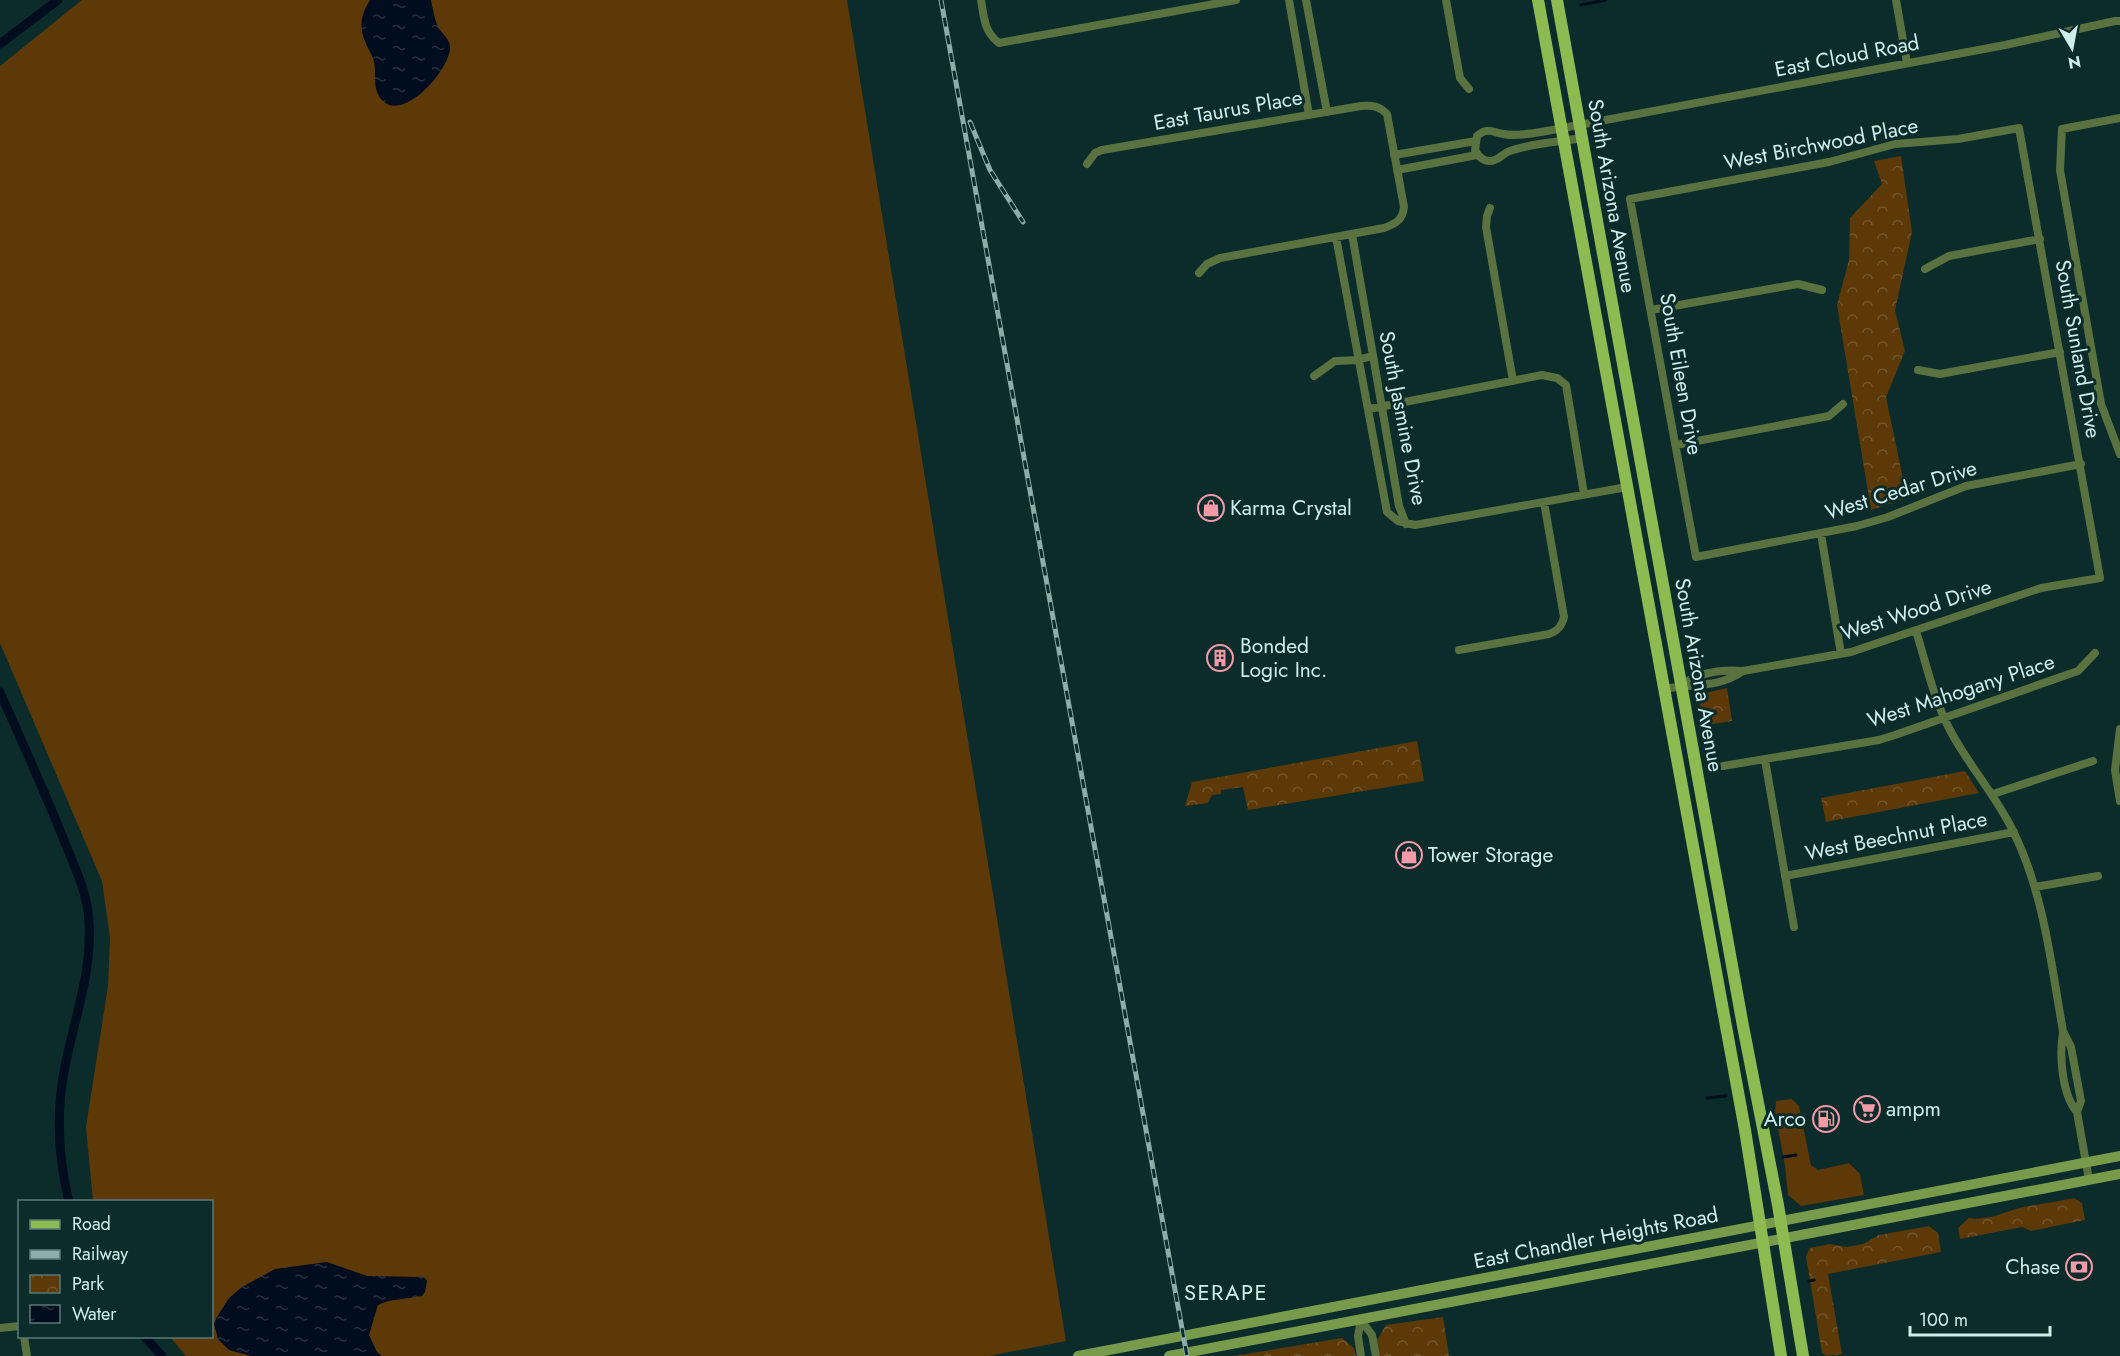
<svg xmlns="http://www.w3.org/2000/svg" width="2120" height="1356" font-family="Jost,sans-serif">
<style>
.green{fill:#5c3907}
.park{fill:url(#park-crowns)}
.water{fill:url(#water-ripples)}
.lines{fill:none;stroke-linecap:round;stroke-linejoin:round}
.stream{stroke:#000d1e;stroke-width:3}
.canal{stroke:#000d1e;stroke-width:9}
.minor{stroke:#5a7140;stroke-width:8}
.secondary{stroke:#779b4b;stroke-width:10}
.primary{stroke:#8dbb52;stroke-width:12}
.rail-casing{stroke:#8dacaa;stroke-width:5}
.rail{stroke:#0b2c2a;stroke-width:3;stroke-dasharray:9;stroke-linecap:butt}
.labels{text-anchor:middle;stroke-width:6;stroke-linejoin:round;paint-order:stroke}
.street-label{font-size:21px;fill:#cfedea;stroke:#0b2c2a}
.poi-label{font-size:21px;fill:#cfedea;stroke:#0b2c2a;text-anchor:start}
.neighbourhood-label{font-size:22px;letter-spacing:1.5px;fill:#cfedea;stroke:#0b2c2a}
</style>
<defs>
<pattern id="park-crowns" width="20" height="18" patternUnits="userSpaceOnUse" patternTransform="scale(1.5)"><rect width="20" height="18" fill="#5c3907"/><path d="M2 6a3 3 0 1 1 6 0M12 15a3 3 0 1 1 6 0" fill="none" stroke="#72562b"/></pattern>
<pattern id="water-ripples" width="26" height="14" patternUnits="userSpaceOnUse" patternTransform="scale(1.5)"><rect width="26" height="14" fill="#000d1e"/><path d="M2 4q2-2 4 0t4 0M15 11q2-2 4 0t4 0" fill="none" stroke="#24313f"/></pattern>
</defs>
<rect width="100%" height="100%" fill="#0b2c2a"/>
<path class="green" d="M 82,0 L 847,0 L 1066,1341 L 989,1356 L 186,1356 L 170,1337 L 212,1336 L 212,1202 L 93,1201 L 86,1127 L 108,986 L 110,938 L 102,881 L 0,643 L 0,66 Z
M 1792,1099 L 1799,1106 L 1811,1165 L 1818,1170 L 1849,1163 L 1860,1174 L 1864,1195 L 1801,1206 L 1788,1195 L 1785,1166 L 1775,1112 L 1776,1101 Z"/>
<path class="park" d="M 1901,156 L 1912,232 L 1895,310 L 1905,351 L 1886,397 L 1907,498 L 1871,510 L 1837,305 L 1849,260 L 1850,218 L 1882,184 L 1874,161 Z
M 1727,688 L 1732,721 L 1707,725 L 1698,700 L 1702,694 Z
M 1417,741 L 1424,781 L 1248,810 L 1243,787 L 1221,790 L 1221,794 L 1212,795 L 1208,803 L 1185,806 L 1192,782 Z
M 1965,771 L 1979,793 L 1826,822 L 1821,798 Z
M 2074,1198 L 2082,1203 L 2085,1220 L 2031,1231 L 2022,1227 L 1960,1239 L 1958,1228 L 1969,1218 C 1987,1221 2002,1213 2019,1208 C 2037,1204 2056,1202 2074,1198 Z
M 1929,1226 L 1938,1233 L 1941,1252 L 1828,1274 L 1842,1354 L 1827,1356 L 1822,1353 L 1806,1256 L 1810,1248 L 1829,1244 L 1847,1247 L 1863,1244 L 1879,1235 Z
M 1443,1317 L 1449,1356 L 1380,1356 L 1377,1340 L 1386,1325 Z
M 1342,1338 L 1354,1348 L 1356,1356 L 1234,1356 Z"/>
<path class="water" d="M 370,0 L 431,0 C 433,9 434,18 438,27 C 442,34 449,38 450,46 C 452,68 403,124 382,100 C 370,87 379,70 372,56 C 361,34 356,23 370,0 Z
M 327,1262 L 367,1276 L 424,1277 L 427,1281 L 425,1292 L 422,1296 L 388,1301 L 378,1305 L 369,1335 L 377,1352 L 382,1356 L 251,1356 L 229,1350 L 218,1339 L 214,1324 L 217,1317 L 229,1298 L 242,1287 L 275,1269 Z"/>
<g class="lines">
<path class="stream" d="M 1581,5 L 1606,0
M 1707,1098 L 1726,1096
M 1783,1157 L 1796,1155
M 1809,1281 L 1814,1280"/>
<path class="canal" d="M 0,44 L 58,0
M 0,692 C 22,742 45,792 65,843 C 75,867 88,895 89,922 C 92,972 75,1017 65,1066 C 56,1111 58,1157 69,1202
M 144,1336 L 162,1356"/>
<path class="minor" d="M 981,0 C 984,17 984,32 999,43 L 1236,0
M 1289,0 L 1309,115
M 1306,0 L 1327,112
M 1446,0 L 1460,78 L 1469,89
M 1896,0 L 1907,63
M 2120,118 L 2062,129 L 2060,170 L 2101,404 L 2120,454
M 1582,138 C 1558,142 1533,143 1510,151 C 1503,153 1498,161 1490,161 C 1482,161 1478,156 1475,150 L 1477,136 C 1487,127 1492,132 1503,134 C 1520,138 1561,128 1579,125 L 2005,45 L 2115,21 L 2120,21
M 1394,155 L 1476,141
M 1087,164 L 1095,153 L 1102,150 L 1361,106 C 1373,105 1379,106 1387,114 L 1404,207 C 1403,220 1395,224 1384,228 L 1220,258 L 1207,264 L 1199,273
M 1397,170 L 1477,155
M 1490,208 L 1487,216 L 1486,227 L 1513,381
M 1352,234 L 1399,506 L 1406,524
M 1336,237 L 1387,512 L 1398,521 L 1415,525 L 1627,487
M 1925,269 L 1949,256 L 2040,239
M 1651,310 L 1798,284 L 1822,290
M 1918,370 L 1940,374 L 2060,352
M 1314,376 L 1335,361 L 1358,360 L 1372,356
M 1369,409 L 1542,375 L 1557,378 L 1566,385 L 1584,494
M 1676,445 L 1829,416 L 1843,404
M 1821,534 L 1841,654
M 1916,631 C 1926,663 1934,700 1950,730 C 1968,765 1996,795 2013,831 C 2044,893 2051,964 2063,1031 L 2071,1047 L 2081,1101 L 2077,1112 L 2089,1180
M 1459,650 L 1549,634 C 1558,631 1562,626 1564,617 L 1544,502
M 1681,685 C 1700,672 1720,669 1743,671 L 1851,652 L 2041,588 L 2100,578 L 2019,128 L 1958,139 L 1895,144 L 1829,162 L 1630,199 L 1696,557 L 1857,526 L 1888,517 L 1966,486 L 2081,464
M 1664,689 C 1693,683 1717,689 1743,671
M 2120,729 L 2115,770 L 2120,801
M 1765,760 L 1794,927
M 1723,766 L 1879,740 L 1895,735 L 2078,671 L 2095,653
M 1993,794 L 2093,761
M 1785,876 L 2014,832
M 2035,887 L 2098,876
M 2063,1033 C 2059,1055 2062,1095 2077,1112
M 1361,1320 L 1372,1335 L 1376,1356
M 0,1328 L 20,1326
M 24,1336 L 27,1356
M 1361,1356 L 1358,1336 L 1361,1320"/>
<path class="secondary" d="M 1078,1356 L 2120,1156
M 1169,1356 L 2120,1174"/>
<path class="primary" d="M 1538,0 L 1745,1130 L 1781,1356
M 1557,0 L 1743,1026 L 1778,1205 L 1803,1356"/>
<defs>
<path id="rail" d="M 941,0 L 1187,1356
M 970,122 L 990,170 L 1023,222"/>
</defs>
<use href="#rail" class="rail-casing"/>
<use href="#rail" class="rail"/>
</g>
<defs>
<symbol id="shop-ring" viewBox="-11 -11 22 22"><circle r="9.5" fill="#0b2c2a" stroke="#f39aa8" stroke-width="1.5"/><path d="M-5-2.5h2.3a2.7 3.5 0 0 1 5.4 0H5L5.5 6h-11ZM-1.5-2.5h3a1.5 2.3 0 0 0-3 0Z" fill="#f39aa8"/></symbol>
<symbol id="building-ring" viewBox="-11 -11 22 22"><circle r="9.5" fill="#0b2c2a" stroke="#f39aa8" stroke-width="1.5"/><path d="M-4-6H4V6H1V3H-1V6H-4ZM-2.5-4.3h1.7v1.8h-1.7ZM.8-4.3h1.7v1.8H.8ZM-2.5-1h1.7V.8h-1.7ZM.8-1h1.7V.8H.8Z" fill="#f39aa8"/></symbol>
<symbol id="supermarket-ring" viewBox="-11 -11 22 22"><circle r="9.5" fill="#0b2c2a" stroke="#f39aa8" stroke-width="1.5"/><path d="M-6-5.5h2.5l.6 2H6L4.5 2H-2.5L-4.4-4H-6ZM-1.5 3.2a1.3 1.3 0 1 0 .1 0ZM3 3.2a1.3 1.3 0 1 0 .1 0Z" fill="#f39aa8"/></symbol>
<symbol id="fuel-ring" viewBox="-11 -11 22 22"><circle r="9.5" fill="#0b2c2a" stroke="#f39aa8" stroke-width="1.5"/><path d="M-5.5-6h7V0h2V4h1.3V-2.5L3-4.5l.8-.8L6-3V5H2.5V1h-1V6h-7ZM-4.2-4.7v3.2H.2V-4.7Z" fill="#f39aa8"/></symbol>
<symbol id="bank-ring" viewBox="-11 -11 22 22"><circle r="9.5" fill="#0b2c2a" stroke="#f39aa8" stroke-width="1.5"/><path d="M-6-4H6V4H-6ZM0-2.3a2.3 2.3 0 1 0 0 4.6a2.3 2.3 0 1 0 0-4.6Z" fill="#f39aa8"/></symbol>
</defs>
<g fill-rule="evenodd">
<use href="#shop-ring" x="1196" y="493" width="30" height="30"/>
<use href="#building-ring" x="1205" y="643" width="30" height="30"/>
<use href="#shop-ring" x="1394" y="840" width="30" height="30"/>
<use href="#supermarket-ring" x="1852" y="1094" width="30" height="30"/>
<use href="#fuel-ring" x="1811" y="1104" width="30" height="30"/>
<use href="#bank-ring" x="2064" y="1252" width="30" height="30"/>
</g>
<g class="labels">
<g class="street-label">
<text transform="translate(1847 56) rotate(-11)" y="7">East Cloud Road</text>
<text transform="translate(1228 110) rotate(-10)" y="7">East Taurus Place</text>
<text transform="translate(1821 144) rotate(-11)" y="7">West Birchwood Place</text>
<text transform="translate(1612 196) rotate(80)" y="7">South Arizona Avenue</text>
<text transform="translate(2078 349) rotate(80)" y="7">South Sunland Drive</text>
<text transform="translate(1681 374) rotate(80)" y="7">South Eileen Drive</text>
<text transform="translate(1403 418) rotate(79)" y="7">South Jasmine Drive</text>
<text transform="translate(1901 490) rotate(-17)" y="7">West Cedar Drive</text>
<text transform="translate(1916 610) rotate(-18)" y="7">West Wood Drive</text>
<text transform="translate(1699 675) rotate(80)" y="7">South Arizona Avenue</text>
<text transform="translate(1961 691) rotate(-18)" y="7">West Mahogany Place</text>
<text transform="translate(1896 836) rotate(-11)" y="7">West Beechnut Place</text>
<text transform="translate(1596 1238) rotate(-11)" y="7">East Chandler Heights Road</text>
</g>
<g class="poi-label">
<text x="1230" y="515">Karma Crystal</text>
<text x="1240" y="653">Bonded<tspan x="1240" dy="24">Logic Inc.</tspan></text>
<text x="1428" y="862">Tower Storage</text>
<text x="1886" y="1116">ampm</text>
<text x="1806" y="1126" text-anchor="end">Arco</text>
<text x="2060" y="1274" text-anchor="end">Chase</text>
</g>
<g class="neighbourhood-label">
<text x="1226" y="1300">SERAPE</text>
</g>
</g>
<rect x="18" y="1200" width="195" height="138" fill="#0b2c2a" stroke="#597977" stroke-width="1.5"/>
<rect x="30" y="1220" width="30" height="9" fill="#8dbb52" stroke="#597977" stroke-width="1.5"/>
<text x="72" y="1230" font-size="18" fill="#cfedea">Road</text>
<rect x="30" y="1250" width="30" height="9" fill="#8dacaa" stroke="#597977" stroke-width="1.5"/>
<text x="72" y="1260" font-size="18" fill="#cfedea">Railway</text>
<rect x="30" y="1275" width="30" height="18" fill="url(#park-crowns)" stroke="#597977" stroke-width="1.5"/>
<text x="72" y="1290" font-size="18" fill="#cfedea">Park</text>
<rect x="30" y="1305" width="30" height="18" fill="url(#water-ripples)" stroke="#597977" stroke-width="1.5"/>
<text x="72" y="1320" font-size="18" fill="#cfedea">Water</text>
<g transform="translate(2072 48) rotate(170)" stroke="#0b2c2a" stroke-width="4.5" paint-order="stroke">
<path d="M0-4.5L10 22L0 15L-10 22Z" fill="#cfedea"/>
<text y="-9" font-size="16" font-weight="bold" text-anchor="middle" fill="#cfedea">N</text>
</g>
<path d="M1910 1326v9h140v-9" fill="none" stroke="#cfedea" stroke-width="3"/>
<text x="1919" y="1326" font-size="18" fill="#cfedea" stroke="#0b2c2a" stroke-width="4.5" paint-order="stroke">100 m</text>
</svg>
